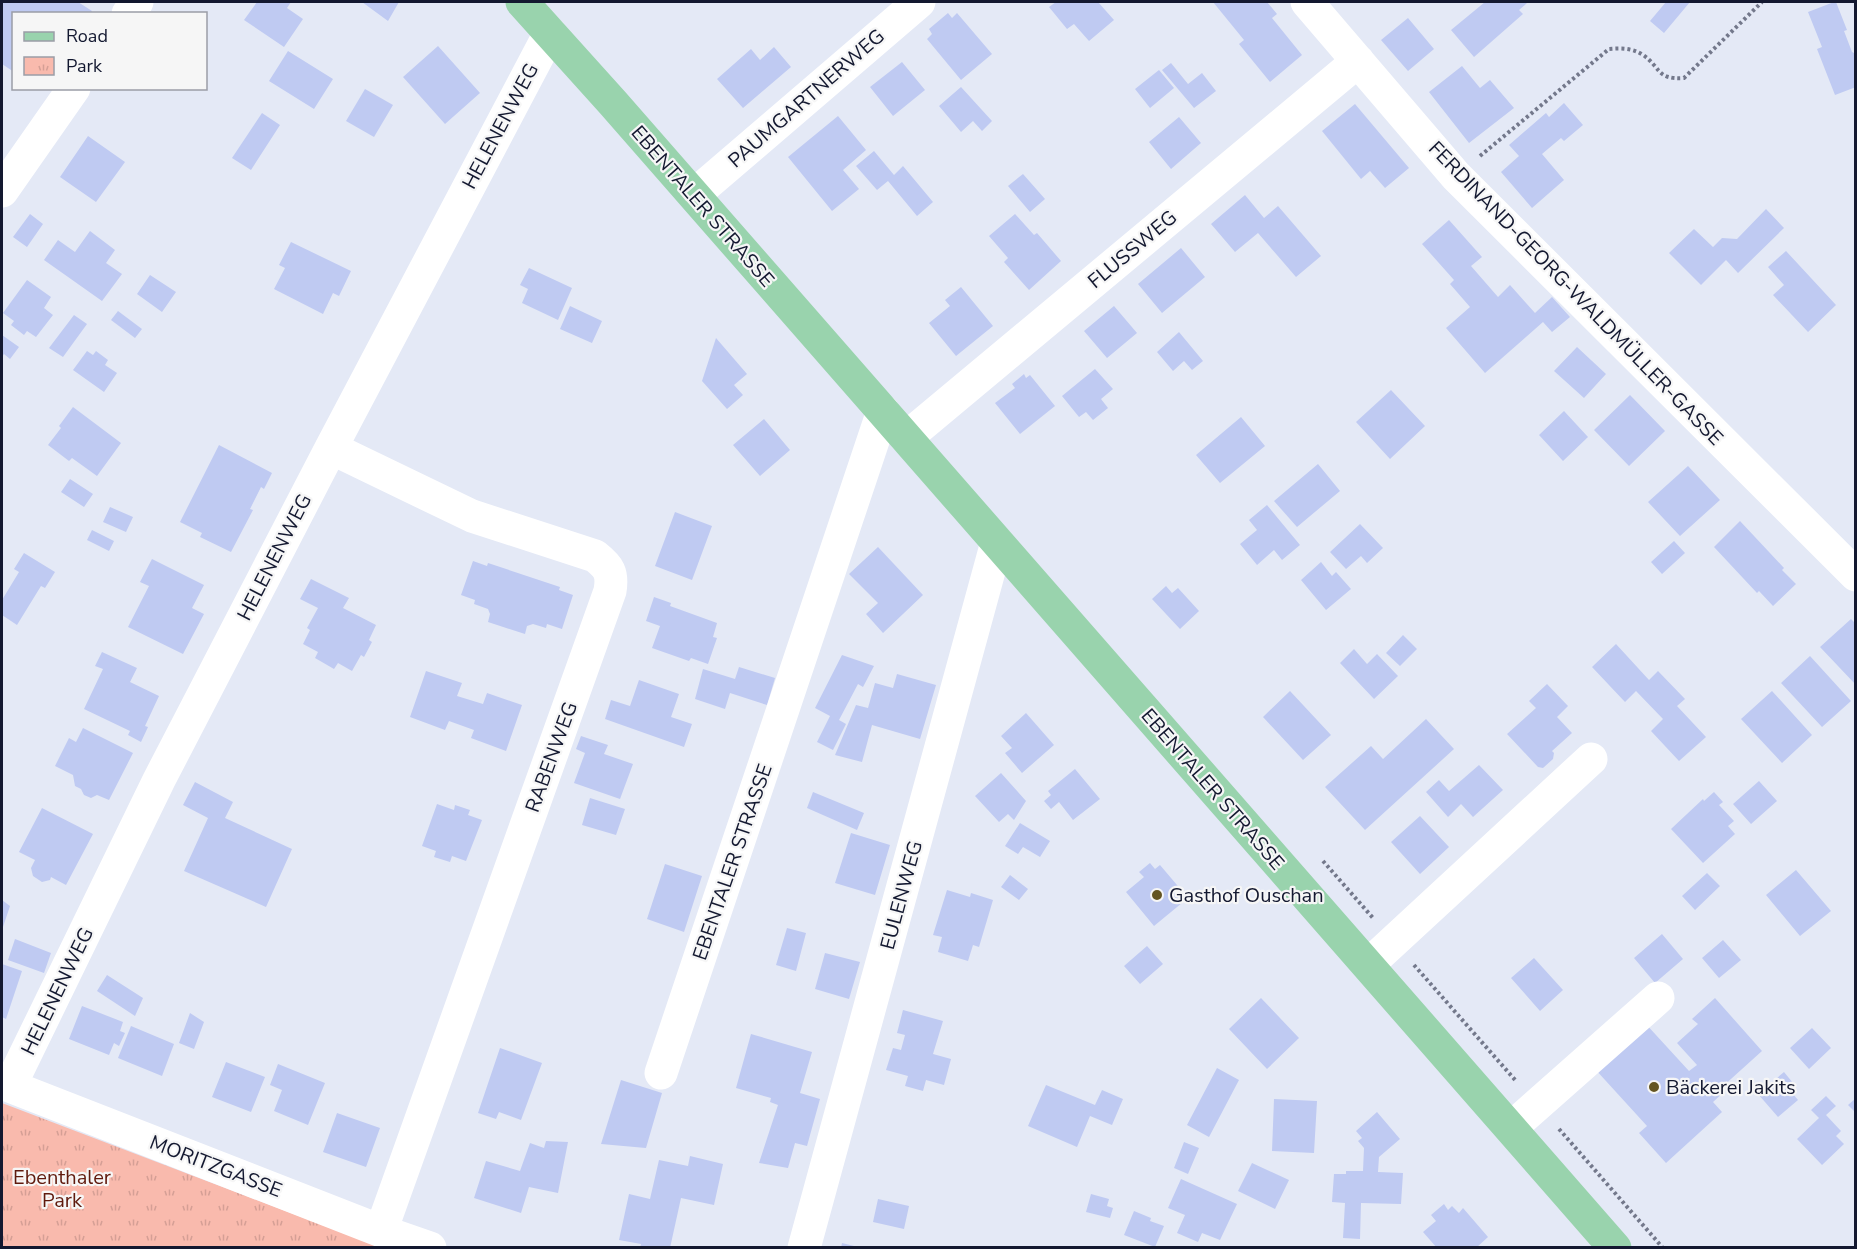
<svg xmlns="http://www.w3.org/2000/svg" width="1857" height="1249" font-family="'Nunito Sans',sans-serif">
<style>
.park{fill:url(#park-tufts)}
.building{fill:#bfcaf2}
.lines{fill:none;stroke-linecap:round;stroke-linejoin:round}
.path{stroke:#73788b;stroke-width:4;stroke-dasharray:3 3;stroke-linecap:butt}
.minor{stroke:#fff;stroke-width:33}
.major{stroke:#99d3ad;stroke-width:33}
.poi-dot{fill:#645522;stroke:#f6f6f6;stroke-width:2}
.labels{text-anchor:middle;stroke-width:4.5;stroke-linejoin:round;paint-order:stroke}
.street-label{font-size:20px;fill:#131830;stroke:#f6f6f6}
.poi-label{font-size:20px;fill:#131830;stroke:#f6f6f6;text-anchor:start}
.park-label{font-size:20px;fill:#601a0d;stroke:#f6f6f6}
</style>
<defs>
<pattern id="park-tufts" width="24" height="20" patternUnits="userSpaceOnUse" patternTransform="scale(1.5)"><rect width="24" height="20" fill="#f9baad"/><path d="M3 7l-1-3M5 7V3M7 7l1-3M15 17l-1-3M17 17v-4M19 17l1-3" fill="none" stroke="#d59f95"/></pattern>
</defs>
<rect width="100%" height="100%" fill="#e4e9f6"/>
<path class="park" d="M 2,1103 L 380,1247 L 2,1247 Z"/>
<path class="building" d="M 2,2 L 78,2 L 92,11 L 91,14 L 14,14 L 14,72 L 2,64 Z
M 257,2 L 291,2 L 287,8 L 303,19 L 284,47 L 244,20 Z
M 362,2 L 399,2 L 388,21 Z
M 1056,2 L 1098,2 L 1114,20 L 1089,41 L 1074,24 L 1067,29 L 1049,7 Z
M 1213,2 L 1267,2 L 1277,14 L 1272,18 L 1302,55 L 1270,82 L 1239,44 L 1244,40 Z
M 1485,2 L 1525,2 L 1527,3 L 1519,10 L 1523,14 L 1474,57 L 1451,30 Z
M 1666,2 L 1690,2 L 1664,33 L 1650,21 Z
M 1834,2 L 1836,2 L 1847,30 L 1844,31 L 1852,52 L 1856,54 L 1856,87 L 1835,95 L 1817,49 L 1822,47 L 1808,12 Z
M 948,13 L 952,18 L 957,13 L 992,54 L 961,80 L 927,39 L 932,34 L 929,29 Z
M 1408,18 L 1434,49 L 1408,71 L 1381,40 Z
M 438,46 L 480,93 L 445,124 L 403,77 Z
M 774,47 L 791,67 L 743,108 L 717,79 L 751,49 L 760,60 Z
M 288,51 L 333,79 L 314,109 L 269,81 Z
M 902,62 L 925,90 L 893,116 L 870,87 Z
M 1171,63 L 1188,84 L 1202,73 L 1216,91 L 1194,108 L 1162,70 Z
M 1462,66 L 1480,88 L 1490,80 L 1514,108 L 1469,143 L 1429,92 Z
M 1159,70 L 1174,88 L 1150,108 L 1135,89 Z
M 961,87 L 992,121 L 982,131 L 973,121 L 961,132 L 939,106 Z
M 365,89 L 393,105 L 374,137 L 346,121 Z
M 1564,103 L 1583,125 L 1564,141 L 1561,138 L 1542,154 L 1564,180 L 1532,208 L 1501,172 L 1519,156 L 1509,145 L 1546,113 L 1549,117 Z
M 1355,104 L 1409,168 L 1385,188 L 1370,171 L 1361,179 L 1322,131 Z
M 262,113 L 280,125 L 251,170 L 232,158 Z
M 838,116 L 866,150 L 843,170 L 859,189 L 832,211 L 788,157 Z
M 1179,117 L 1201,143 L 1171,169 L 1149,142 Z
M 88,136 L 125,162 L 96,202 L 60,177 Z
M 874,151 L 894,175 L 903,166 L 933,202 L 917,216 L 888,181 L 877,190 L 856,166 Z
M 1023,174 L 1045,199 L 1030,212 L 1008,186 Z
M 1245,195 L 1264,218 L 1278,206 L 1321,256 L 1296,277 L 1258,233 L 1235,252 L 1211,224 Z
M 1766,209 L 1784,228 L 1738,273 L 1726,260 L 1701,285 L 1669,253 L 1694,229 L 1713,247 L 1722,238 L 1737,239 Z
M 30,214 L 43,224 L 27,247 L 13,237 Z
M 1015,214 L 1034,235 L 1037,233 L 1061,261 L 1029,290 L 1004,262 L 1008,258 L 989,236 Z
M 1449,220 L 1482,257 L 1471,266 L 1498,297 L 1510,285 L 1535,313 L 1552,297 L 1570,317 L 1552,332 L 1543,322 L 1485,373 L 1446,328 L 1470,307 L 1450,284 L 1454,280 L 1422,244 Z
M 90,231 L 115,250 L 106,263 L 122,274 L 102,301 L 44,260 L 58,240 L 75,252 Z
M 291,242 L 351,271 L 339,296 L 333,293 L 323,314 L 274,289 L 285,268 L 279,265 Z
M 1181,248 L 1205,277 L 1162,313 L 1138,284 Z
M 1786,251 L 1836,305 L 1808,332 L 1773,295 L 1784,285 L 1768,267 Z
M 529,268 L 572,288 L 558,320 L 522,303 L 528,289 L 520,285 Z
M 150,275 L 176,292 L 162,312 L 137,294 Z
M 27,280 L 51,297 L 44,308 L 53,315 L 36,337 L 27,331 L 24,335 L 11,325 L 14,321 L 3,313 Z
M 961,287 L 993,326 L 956,356 L 929,323 L 950,306 L 945,300 Z
M 570,306 L 602,321 L 592,343 L 560,329 Z
M 1114,306 L 1137,333 L 1107,358 L 1084,331 Z
M 118,311 L 142,329 L 135,338 L 111,320 Z
M 74,315 L 87,324 L 63,357 L 49,348 Z
M 1179,332 L 1203,361 L 1192,370 L 1184,361 L 1173,371 L 1157,352 Z
M 2,335 L 19,347 L 10,359 L 4,354 L 2,357 Z
M 716,338 L 747,374 L 734,385 L 743,395 L 727,409 L 702,381 Z
M 1577,347 L 1606,374 L 1584,398 L 1554,371 Z
M 87,351 L 93,355 L 96,351 L 108,360 L 105,365 L 117,373 L 104,392 L 73,370 Z
M 1095,369 L 1113,389 L 1101,399 L 1108,408 L 1093,420 L 1086,412 L 1079,417 L 1062,396 Z
M 1024,374 L 1026,378 L 1030,375 L 1055,406 L 1020,434 L 995,403 L 1015,388 L 1012,384 Z
M 1391,390 L 1425,426 L 1390,459 L 1356,422 Z
M 1630,395 L 1665,431 L 1629,466 L 1594,430 Z
M 73,407 L 121,443 L 97,476 L 72,458 L 69,461 L 48,445 L 61,428 L 59,426 Z
M 1564,411 L 1588,437 L 1563,461 L 1539,435 Z
M 1241,417 L 1265,446 L 1220,483 L 1196,455 Z
M 764,419 L 790,450 L 760,476 L 733,445 Z
M 219,445 L 272,473 L 264,489 L 261,487 L 250,509 L 253,510 L 231,552 L 200,537 L 202,533 L 180,522 Z
M 1318,464 L 1340,491 L 1297,527 L 1274,501 Z
M 1688,466 L 1720,500 L 1680,536 L 1648,502 Z
M 70,479 L 93,494 L 84,507 L 61,492 Z
M 1267,505 L 1300,545 L 1282,560 L 1274,550 L 1257,565 L 1240,544 L 1257,530 L 1249,520 Z
M 110,507 L 133,517 L 126,532 L 103,522 Z
M 675,512 L 712,526 L 692,580 L 655,566 Z
M 1740,521 L 1784,568 L 1782,570 L 1796,584 L 1773,606 L 1759,591 L 1757,593 L 1714,547 Z
M 1360,524 L 1383,548 L 1367,563 L 1361,556 L 1346,569 L 1330,552 Z
M 92,530 L 114,541 L 109,551 L 87,540 Z
M 1674,541 L 1685,553 L 1662,574 L 1651,562 Z
M 878,547 L 923,595 L 883,633 L 866,614 L 878,603 L 849,574 Z
M 24,553 L 55,572 L 45,588 L 41,586 L 17,625 L 2,615 L 2,600 L 19,572 L 14,569 Z
M 152,559 L 204,585 L 192,608 L 204,614 L 183,654 L 128,627 L 149,586 L 140,582 Z
M 473,561 L 487,566 L 488,563 L 560,587 L 559,590 L 573,595 L 562,629 L 547,624 L 546,628 L 533,624 L 527,626 L 525,634 L 488,622 L 490,614 L 488,609 L 474,604 L 475,600 L 461,595 Z
M 1321,562 L 1332,576 L 1336,572 L 1351,589 L 1326,610 L 1301,580 Z
M 311,579 L 349,598 L 343,608 L 376,625 L 369,640 L 372,642 L 364,657 L 361,655 L 352,671 L 338,663 L 334,669 L 315,658 L 318,652 L 303,644 L 310,630 L 307,628 L 318,608 L 300,599 Z
M 1166,586 L 1172,593 L 1178,588 L 1199,611 L 1180,629 L 1152,599 Z
M 654,597 L 671,603 L 670,606 L 717,623 L 713,637 L 717,638 L 708,664 L 691,658 L 689,661 L 652,648 L 660,626 L 646,621 Z
M 1851,619 L 1856,624 L 1856,685 L 1820,647 Z
M 1403,635 L 1417,649 L 1400,666 L 1386,653 Z
M 1616,644 L 1649,680 L 1658,671 L 1685,699 L 1677,706 L 1706,737 L 1679,761 L 1651,731 L 1663,719 L 1636,691 L 1625,702 L 1592,667 Z
M 1354,649 L 1367,664 L 1377,654 L 1398,676 L 1374,699 L 1340,663 Z
M 102,652 L 137,668 L 130,682 L 159,696 L 145,726 L 148,727 L 141,742 L 128,735 L 130,731 L 84,709 L 103,669 L 95,666 Z
M 842,655 L 874,666 L 863,687 L 858,684 L 839,720 L 846,724 L 833,750 L 817,742 L 830,716 L 815,708 Z
M 1810,656 L 1851,701 L 1822,727 L 1781,683 Z
M 739,667 L 775,678 L 767,705 L 730,693 L 725,709 L 695,699 L 703,669 L 735,679 Z
M 426,671 L 462,683 L 457,696 L 483,704 L 487,693 L 522,705 L 506,751 L 471,738 L 474,730 L 449,721 L 445,730 L 410,717 Z
M 897,674 L 936,685 L 920,739 L 872,725 L 862,762 L 835,755 L 856,705 L 868,708 L 875,683 L 893,688 Z
M 639,680 L 679,694 L 671,717 L 692,724 L 684,747 L 605,719 L 611,700 L 630,706 Z
M 1547,684 L 1568,706 L 1557,717 L 1572,733 L 1552,751 L 1554,753 L 1553,759 L 1543,768 L 1538,767 L 1507,734 L 1536,708 L 1529,701 Z
M 1290,691 L 1331,735 L 1303,760 L 1263,717 Z
M 1772,691 L 1812,735 L 1782,763 L 1741,719 Z
M 1026,713 L 1054,745 L 1022,773 L 1005,753 L 1012,748 L 1001,736 Z
M 1426,719 L 1454,749 L 1365,830 L 1325,787 L 1371,746 L 1383,759 Z
M 83,728 L 133,753 L 109,800 L 97,795 L 91,798 L 84,795 L 81,789 L 75,786 L 73,775 L 55,766 L 69,738 L 76,742 Z
M 581,736 L 608,745 L 604,754 L 633,764 L 620,799 L 574,783 L 585,753 L 576,749 Z
M 1479,765 L 1503,790 L 1473,817 L 1461,804 L 1448,817 L 1426,792 L 1439,780 L 1449,791 Z
M 1075,769 L 1100,799 L 1073,820 L 1059,802 L 1051,809 L 1044,801 L 1051,795 L 1048,791 Z
M 1001,773 L 1026,801 L 1014,820 L 1008,814 L 999,822 L 975,796 Z
M 1759,781 L 1777,801 L 1751,824 L 1733,804 Z
M 195,782 L 233,802 L 225,818 L 292,849 L 266,907 L 184,871 L 208,818 L 183,805 Z
M 813,792 L 864,813 L 857,830 L 807,808 Z
M 1714,792 L 1723,802 L 1719,805 L 1734,821 L 1728,826 L 1735,834 L 1703,863 L 1671,829 L 1703,799 L 1704,801 Z
M 590,798 L 625,809 L 616,835 L 582,825 Z
M 437,804 L 454,810 L 455,805 L 470,810 L 468,815 L 482,820 L 466,861 L 452,856 L 450,862 L 434,857 L 436,851 L 422,846 Z
M 42,808 L 93,834 L 66,885 L 51,877 L 50,880 L 42,882 L 33,876 L 31,868 L 35,860 L 19,852 Z
M 1420,816 L 1449,847 L 1420,874 L 1391,842 Z
M 1020,823 L 1050,841 L 1040,857 L 1023,847 L 1018,854 L 1005,846 Z
M 851,833 L 890,845 L 875,895 L 835,883 Z
M 1150,863 L 1155,869 L 1160,865 L 1188,898 L 1154,926 L 1126,892 L 1144,877 L 1139,872 Z
M 665,864 L 702,876 L 684,932 L 647,919 Z
M 1796,870 L 1831,911 L 1800,936 L 1766,895 Z
M 1707,873 L 1720,886 L 1695,910 L 1682,896 Z
M 1010,875 L 1028,889 L 1019,900 L 1001,887 Z
M 947,890 L 970,897 L 971,893 L 993,900 L 979,947 L 973,945 L 968,961 L 938,952 L 942,937 L 933,935 Z
M 2,900 L 10,906 L 2,930 Z
M 787,928 L 806,933 L 796,971 L 776,965 Z
M 1662,934 L 1683,959 L 1655,983 L 1634,958 Z
M 15,939 L 51,953 L 44,973 L 8,960 Z
M 1723,940 L 1741,960 L 1719,978 L 1702,958 Z
M 1147,946 L 1163,964 L 1140,984 L 1124,966 Z
M 825,953 L 860,962 L 849,999 L 815,989 Z
M 1534,958 L 1563,990 L 1540,1011 L 1511,978 Z
M 2,964 L 22,971 L 6,1019 L 2,1017 Z
M 107,975 L 143,998 L 135,1016 L 97,991 Z
M 1261,998 L 1299,1038 L 1267,1069 L 1229,1029 Z
M 1715,998 L 1762,1051 L 1721,1088 L 1724,1092 L 1713,1102 L 1722,1112 L 1666,1163 L 1639,1133 L 1647,1126 L 1595,1069 L 1645,1023 L 1689,1071 L 1697,1065 L 1677,1043 L 1698,1024 L 1692,1019 Z
M 82,1006 L 123,1022 L 120,1031 L 125,1033 L 119,1046 L 114,1043 L 109,1055 L 69,1039 Z
M 903,1010 L 943,1021 L 933,1054 L 951,1059 L 944,1085 L 926,1080 L 923,1091 L 905,1086 L 908,1076 L 886,1070 L 893,1048 L 901,1050 L 905,1035 L 897,1033 Z
M 190,1013 L 204,1022 L 194,1049 L 179,1043 Z
M 131,1026 L 174,1044 L 162,1076 L 118,1058 Z
M 1812,1028 L 1831,1048 L 1809,1069 L 1790,1048 Z
M 751,1034 L 812,1052 L 800,1093 L 820,1099 L 807,1146 L 795,1143 L 788,1168 L 759,1163 L 778,1105 L 770,1102 L 771,1098 L 736,1088 Z
M 500,1048 L 542,1063 L 521,1120 L 499,1112 L 496,1119 L 478,1113 Z
M 226,1062 L 265,1077 L 251,1112 L 212,1097 Z
M 278,1064 L 325,1083 L 308,1125 L 274,1111 L 282,1090 L 270,1085 Z
M 1217,1068 L 1239,1080 L 1209,1137 L 1187,1125 Z
M 1784,1072 L 1793,1083 L 1788,1088 L 1798,1100 L 1778,1117 L 1758,1094 Z
M 621,1080 L 662,1093 L 646,1148 L 601,1144 Z
M 1046,1085 L 1095,1105 L 1102,1090 L 1123,1099 L 1112,1125 L 1090,1116 L 1077,1147 L 1028,1126 Z
M 1826,1096 L 1836,1106 L 1826,1115 L 1841,1131 L 1836,1136 L 1844,1144 L 1822,1165 L 1797,1139 L 1819,1118 L 1811,1110 Z
M 1856,1098 L 1856,1113 L 1848,1105 Z
M 1274,1099 L 1317,1101 L 1314,1153 L 1272,1151 Z
M 1377,1112 L 1400,1139 L 1379,1157 L 1378,1172 L 1403,1173 L 1401,1204 L 1361,1203 L 1360,1239 L 1343,1238 L 1345,1203 L 1332,1202 L 1334,1174 L 1346,1174 L 1346,1171 L 1363,1171 L 1364,1148 L 1358,1141 L 1362,1138 L 1356,1131 Z
M 337,1113 L 380,1128 L 366,1167 L 323,1152 Z
M 546,1141 L 568,1142 L 558,1193 L 529,1187 L 521,1213 L 474,1198 L 486,1161 L 520,1171 L 530,1143 L 544,1148 Z
M 1184,1142 L 1199,1148 L 1188,1174 L 1174,1168 Z
M 690,1156 L 723,1164 L 714,1205 L 681,1198 L 670,1248 L 640,1248 L 641,1244 L 619,1240 L 629,1194 L 650,1199 L 659,1160 L 688,1166 Z
M 1252,1163 L 1289,1180 L 1275,1209 L 1238,1191 Z
M 1181,1179 L 1237,1204 L 1220,1240 L 1202,1233 L 1198,1242 L 1177,1233 L 1185,1215 L 1168,1208 Z
M 1091,1194 L 1109,1199 L 1107,1206 L 1113,1208 L 1110,1218 L 1086,1212 Z
M 878,1199 L 909,1206 L 904,1229 L 873,1222 Z
M 1444,1204 L 1448,1210 L 1452,1206 L 1459,1213 L 1463,1208 L 1488,1237 L 1476,1248 L 1437,1248 L 1423,1232 L 1436,1221 L 1431,1215 Z
M 1134,1211 L 1151,1218 L 1150,1221 L 1164,1226 L 1155,1247 L 1124,1235 Z
M 842,1243 L 858,1247 L 858,1248 L 841,1248 Z"/>
<g class="lines">
<path class="path" d="M 1480,156 L 1609,49 C 1621,48 1633,48 1643,55 C 1661,67 1656,80 1684,78 L 1762,2
M 1323,861 L 1373,918
M 1414,965 L 1516,1081
M 1559,1129 L 1663,1248"/>
<path class="minor" d="M 1307,2 L 1456,176 L 1856,575
M 128,14 L 137,2
M 2,191 L 74,88
M 694,195 L 919,2
M 906,438 L 1358,61
M 331,448 L 472,516 L 595,556 C 609,567 613,573 610,591 L 381,1231
M 1368,965 L 1591,759
M 661,1073 L 883,411
M 2,1083 L 381,1231 L 430,1248
M 10,1086 L 159,780 L 331,448 L 550,33
M 1511,1128 L 1658,998
M 804,1248 L 997,542"/>
<path class="major" d="M 522,2 L 613,103 L 1615,1248"/>
</g>
<g class="poi-dot">
<circle cx="1157" cy="895" r="6"/>
<circle cx="1654" cy="1087" r="6"/>
</g>
<g class="labels">
<g class="street-label">
<text transform="translate(806 98) rotate(-41)" y="7">PAUMGARTNERWEG</text>
<text transform="translate(500 126) rotate(-62)" y="7">HELENENWEG</text>
<text transform="translate(703 206) rotate(49)" y="7">EBENTALER STRASSE</text>
<text transform="translate(1132 249) rotate(-40)" y="7">FLUSSWEG</text>
<text transform="translate(1576 293) rotate(46)" y="7">FERDINAND-GEORG-WALDMÜLLER-GASSE</text>
<text transform="translate(274 557) rotate(-63)" y="7">HELENENWEG</text>
<text transform="translate(551 757) rotate(-70)" y="7">RABENWEG</text>
<text transform="translate(1213 789) rotate(49)" y="7">EBENTALER STRASSE</text>
<text transform="translate(732 862) rotate(-71)" y="7">EBENTALER STRASSE</text>
<text transform="translate(901 895) rotate(-75)" y="7">EULENWEG</text>
<text transform="translate(57 991) rotate(-64)" y="7">HELENENWEG</text>
<text transform="translate(216 1166) rotate(21)" y="7">MORITZGASSE</text>
</g>
<g class="poi-label">
<text x="1169" y="902">Gasthof Ouschan</text>
<text x="1666" y="1094">Bäckerei Jakits</text>
</g>
<g class="park-label">
<text x="62" y="1184">Ebenthaler<tspan x="62" dy="23">Park</tspan></text>
</g>
</g>
<rect width="1857" height="1249" fill="none" stroke="#131830" stroke-width="6"/>
<rect x="12" y="12" width="195" height="78" fill="#f6f6f6" stroke="#9b9da7" stroke-width="1.5"/>
<rect x="24" y="32" width="30" height="9" fill="#99d3ad" stroke="#9b9da7" stroke-width="1.5"/>
<text x="66" y="42" font-size="18" fill="#131830">Road</text>
<rect x="24" y="57" width="30" height="18" fill="url(#park-tufts)" stroke="#9b9da7" stroke-width="1.5"/>
<text x="66" y="72" font-size="18" fill="#131830">Park</text>
</svg>
